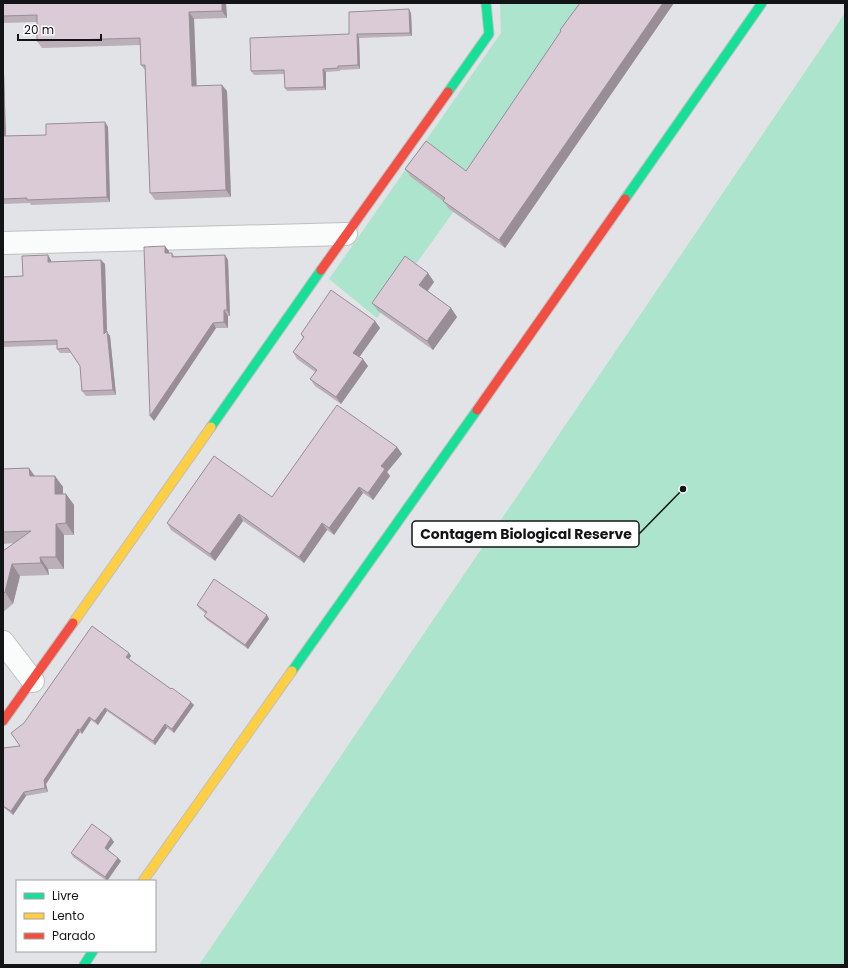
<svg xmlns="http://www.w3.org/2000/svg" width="848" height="968" font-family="Poppins,sans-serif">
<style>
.green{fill:#ade4cd}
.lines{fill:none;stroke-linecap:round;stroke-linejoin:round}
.street-casing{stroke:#bfc0c2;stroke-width:24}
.fast-casing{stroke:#bfc0c2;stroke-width:11}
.slow-casing{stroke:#bfc0c2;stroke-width:11}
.jam-casing{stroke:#bfc0c2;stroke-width:11}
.street{stroke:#fafbfb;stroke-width:22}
.fast{stroke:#16e098;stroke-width:9}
.slow{stroke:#ffcf43;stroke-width:9}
.jam{stroke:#f24e42;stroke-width:9}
.wall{fill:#bbafb8}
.shaded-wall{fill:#998e96}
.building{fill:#dacbd6;stroke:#998e96}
.leader{fill:none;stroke:#131415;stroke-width:1.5}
.callout-dot{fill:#131415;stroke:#fff;stroke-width:1.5}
.callout{fill:#fff;stroke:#131415;stroke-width:1.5}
.callout-label{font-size:14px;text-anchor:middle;font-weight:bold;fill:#131415}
</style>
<rect width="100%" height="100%" fill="#e1e3e6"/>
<path class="green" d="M 500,3 L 604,3 L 377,318 L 329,279 L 501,33 Z
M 845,13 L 845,965 L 199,965 Z"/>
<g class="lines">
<defs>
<path id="street" d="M 3,243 L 346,234
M 3,642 L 33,681"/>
<path id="fast" d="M 448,92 L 489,34 L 486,3
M 625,199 L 762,3
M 211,427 L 321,270
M 292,671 L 477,410
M 84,965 L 93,951"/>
<path id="slow" d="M 73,623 L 211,427
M 143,881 L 292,671"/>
<path id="jam" d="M 321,270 L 448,92
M 477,410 L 625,199
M 3,721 L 73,623"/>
</defs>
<use href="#street" class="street-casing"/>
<use href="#fast" class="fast-casing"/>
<use href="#slow" class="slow-casing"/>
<use href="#jam" class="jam-casing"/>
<use href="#street" class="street"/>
<use href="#fast" class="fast"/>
<use href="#slow" class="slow"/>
<use href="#jam" class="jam"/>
</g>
<path class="wall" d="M 3,3 L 226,3 L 227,18 L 194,19 L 196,86 L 227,91 L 231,197 L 155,200 L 150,193 L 145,70 L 141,65 L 141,45 L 42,48 L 37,41 L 37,22 L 3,23 Z
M 580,3 L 674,3 L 505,248 L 449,209 L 443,201 L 411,177 L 405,169 L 466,171 L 561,31 L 560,30 Z
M 411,13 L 412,36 L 359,38 L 360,69 L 340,70 L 340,71 L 326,72 L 326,90 L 287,91 L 285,88 L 284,74 L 254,75 L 251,71 L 349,34 Z
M 3,70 L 4,72 L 6,136 L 46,135 L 105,122 L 108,127 L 110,202 L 31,205 L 30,203 L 3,204 Z
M 169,251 L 169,253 L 172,253 L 174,256 L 225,255 L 228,260 L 230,316 L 228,316 L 228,328 L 216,328 L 154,421 Z
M 51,260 L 51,262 L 105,264 L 107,332 L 110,336 L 116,395 L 86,396 L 82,391 L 80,366 L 71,353 L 60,353 L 57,349 L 57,345 L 3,347 L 3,277 L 23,276 Z
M 428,273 L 434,282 L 428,291 L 451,308 L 457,317 L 433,350 L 378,311 L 372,303 Z
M 375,321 L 380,328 L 359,357 L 368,366 L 341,404 L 315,386 L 310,379 L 315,372 L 297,359 L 293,352 L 303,338 L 301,334 Z
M 397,447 L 402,454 L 387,472 L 390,476 L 373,500 L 363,493 L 334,535 L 327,530 L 304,563 L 243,521 L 215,561 L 171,530 L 167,523 L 272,497 Z
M 29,468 L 35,476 L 55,476 L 63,487 L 63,494 L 66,494 L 74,505 L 74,535 L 64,535 L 64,569 L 48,569 L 49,575 L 20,576 L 13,604 L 3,612 L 3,551 L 14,543 L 3,544 L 3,469 Z
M 197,605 L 267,615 L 269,619 L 248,649 L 207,620 L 204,616 L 206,614 L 199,608 Z
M 129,653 L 131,656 L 129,659 L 194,705 L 174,733 L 167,728 L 155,745 L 107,711 L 98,725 L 91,720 L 82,734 L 80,732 L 46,784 L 48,792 L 26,796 L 13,815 L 3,807 L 3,748 L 20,746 Z
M 111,838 L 114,842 L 108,850 L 118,858 L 121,861 L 107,881 L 73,857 L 71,853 Z"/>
<path class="shaded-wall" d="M 222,3 L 226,3 L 227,18 L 222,11 Z
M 663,3 L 674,3 L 505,248 L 499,240 Z
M 409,9 L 411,13 L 412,36 L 410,33 Z
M 189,12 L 194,19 L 197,93 L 192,86 Z
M 357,34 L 359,38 L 360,69 L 358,65 Z
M 323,69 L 326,72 L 326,90 L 324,87 Z
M 3,70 L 4,72 L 6,141 L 3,137 Z
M 222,85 L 227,91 L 231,197 L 226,190 Z
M 105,122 L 108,127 L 110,202 L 107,197 Z
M 165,246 L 169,251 L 169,259 L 165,253 Z
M 48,255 L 51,260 L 52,267 L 48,262 Z
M 225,255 L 228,260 L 230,316 L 227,310 Z
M 101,260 L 105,264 L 107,332 L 110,336 L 116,395 L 113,390 L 104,334 Z
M 428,273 L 434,282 L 425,294 L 419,285 Z
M 451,308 L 457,317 L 433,350 L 427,341 Z
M 224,310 L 228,316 L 228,328 L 224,322 Z
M 375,321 L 380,328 L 358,359 L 353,353 Z
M 213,323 L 216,328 L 154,421 L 150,416 Z
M 363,359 L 368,366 L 341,404 L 336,397 Z
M 397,447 L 402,454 L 387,472 L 390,476 L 373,500 L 368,493 L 381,466 Z
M 29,468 L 37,480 L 30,476 Z
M 55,476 L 63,487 L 63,506 L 55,494 Z
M 359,487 L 363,493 L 334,535 L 329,528 Z
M 66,494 L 74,505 L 74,535 L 66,523 Z
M 239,514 L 243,521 L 215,561 L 210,554 Z
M 322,523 L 327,530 L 304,563 L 299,557 Z
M 56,524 L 64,535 L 64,569 L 56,557 Z
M 40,557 L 48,569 L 49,575 L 41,563 Z
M 12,564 L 20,576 L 13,604 L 5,592 Z
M 267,615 L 269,619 L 248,649 L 245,645 Z
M 129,653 L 131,656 L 128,660 L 126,657 Z
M 191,702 L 194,705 L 174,733 L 172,729 Z
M 105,708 L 107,711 L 98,725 L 95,721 Z
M 89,717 L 91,720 L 82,734 L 80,730 Z
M 165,724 L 167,728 L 155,745 L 153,741 Z
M 78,729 L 80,732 L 46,784 L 48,792 L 45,788 L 44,780 Z
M 24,792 L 26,796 L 13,815 L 11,811 Z
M 111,838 L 114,842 L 107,851 L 105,848 Z
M 118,858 L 121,861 L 107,881 L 105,877 Z"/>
<path class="building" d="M 3,3 L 222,3 L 222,11 L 189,12 L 192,86 L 222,85 L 226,190 L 150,193 L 145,65 L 141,65 L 140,38 L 37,41 L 37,15 L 3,16 Z
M 580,3 L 663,3 L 499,240 L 443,201 L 445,198 L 405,169 L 426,141 L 466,171 L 561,31 L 560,30 Z
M 409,9 L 410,33 L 357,34 L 358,65 L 338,66 L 338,68 L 323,69 L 324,87 L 285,88 L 284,70 L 251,71 L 250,38 L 349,34 L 349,12 Z
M 105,122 L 107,197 L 27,200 L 27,198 L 3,199 L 3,136 L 46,135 L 46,124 Z
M 165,246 L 165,253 L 172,253 L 172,257 L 225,255 L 227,310 L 224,310 L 224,322 L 213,323 L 150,416 L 144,247 Z
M 48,255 L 48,262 L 101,260 L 104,334 L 107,331 L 113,390 L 82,391 L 80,366 L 68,348 L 57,349 L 57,340 L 3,342 L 3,277 L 23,276 L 22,256 Z
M 405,256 L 428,273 L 419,285 L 451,308 L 427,341 L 372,303 Z
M 331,290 L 375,321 L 353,353 L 363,359 L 336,397 L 310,379 L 317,370 L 293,352 L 304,337 L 301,334 Z
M 337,405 L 397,447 L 381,466 L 385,469 L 368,493 L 359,487 L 329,528 L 322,523 L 299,557 L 239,514 L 210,554 L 167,523 L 214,456 L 272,497 Z
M 29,468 L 30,476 L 55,476 L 55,494 L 66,494 L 66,523 L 56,524 L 56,557 L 40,557 L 41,563 L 12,564 L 5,592 L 3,594 L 3,551 L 31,531 L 3,532 L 3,469 Z
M 214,579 L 267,615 L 245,645 L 204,616 L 207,612 L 197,605 Z
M 92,626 L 129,653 L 126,657 L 171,689 L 172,688 L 191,702 L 172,729 L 165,724 L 153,741 L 105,708 L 95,721 L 89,717 L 80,730 L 78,729 L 44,780 L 45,788 L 24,792 L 11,811 L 3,806 L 3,748 L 20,746 L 11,733 L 24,723 Z
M 92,824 L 111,838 L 105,848 L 118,858 L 105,877 L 71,853 Z"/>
<path class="leader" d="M683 489L639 534"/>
<circle class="callout-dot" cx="683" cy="489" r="4"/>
<rect class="callout" x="412" y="521" width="227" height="26" rx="4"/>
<g class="callout-label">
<text x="526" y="539">Contagem Biological Reserve</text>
</g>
<rect width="848" height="968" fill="none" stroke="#131415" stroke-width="8"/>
<rect x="16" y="880" width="140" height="72" fill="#ffffff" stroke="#a1a1a1"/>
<rect x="24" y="893" width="20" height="6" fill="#16e098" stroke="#a1a1a1"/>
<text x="52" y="900" font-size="12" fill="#131415">Livre</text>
<rect x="24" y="913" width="20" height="6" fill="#ffcf43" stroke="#a1a1a1"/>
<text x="52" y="920" font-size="12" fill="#131415">Lento</text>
<rect x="24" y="933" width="20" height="6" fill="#f24e42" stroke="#a1a1a1"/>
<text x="52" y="940" font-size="12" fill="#131415">Parado</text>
<path d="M18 34v6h83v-6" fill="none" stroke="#131415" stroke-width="2"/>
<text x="24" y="34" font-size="12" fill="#131415" stroke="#ffffff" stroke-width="3" paint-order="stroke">20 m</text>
</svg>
